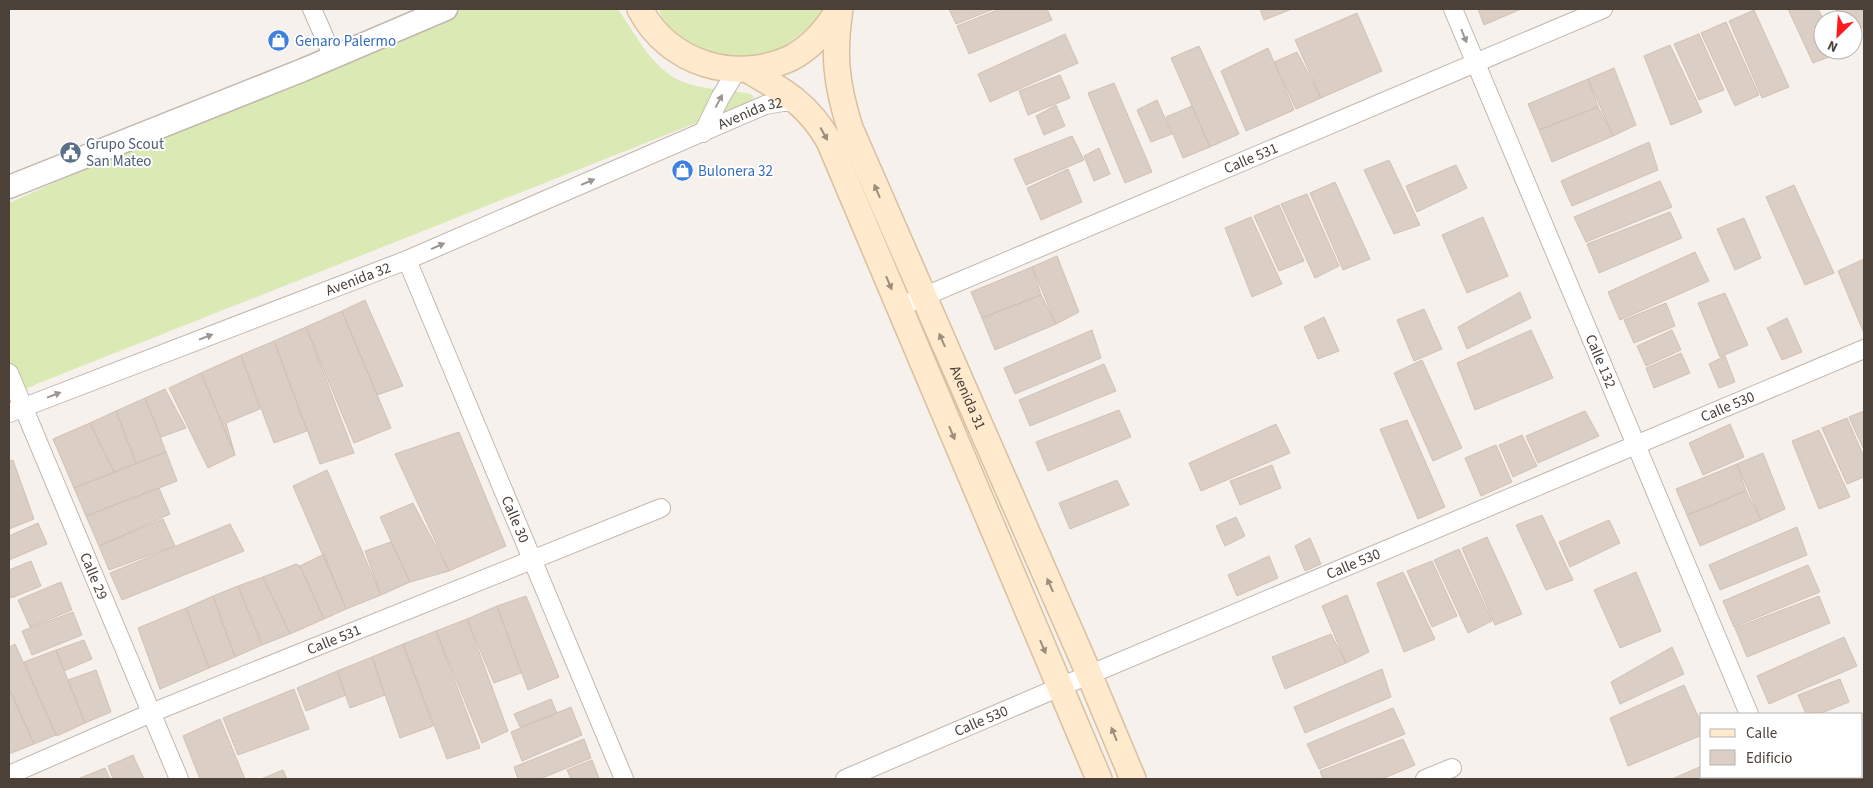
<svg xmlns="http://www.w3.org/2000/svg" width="1873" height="788" font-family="'Source Sans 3',sans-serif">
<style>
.grass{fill:#dbeab4}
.building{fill:#dbcec4;stroke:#d3c1b3}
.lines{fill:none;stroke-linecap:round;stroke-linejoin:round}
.minor-casing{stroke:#c2b7ae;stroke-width:20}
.tertiary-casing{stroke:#c2b7ae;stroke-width:25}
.secondary-casing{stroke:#d9bf9d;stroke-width:28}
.minor{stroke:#fff;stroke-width:18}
.tertiary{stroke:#fff;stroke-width:22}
.secondary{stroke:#ffeacd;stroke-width:25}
.oneway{fill:#9c9692}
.oneway2{fill:#9c8d7c}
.labels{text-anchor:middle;stroke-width:4;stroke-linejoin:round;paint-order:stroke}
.shop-label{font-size:15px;fill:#366cbe;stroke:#fff;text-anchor:start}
.street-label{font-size:15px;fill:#4b4139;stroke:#fff}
.service-label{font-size:15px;fill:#4e5e75;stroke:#fff;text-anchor:start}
</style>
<rect width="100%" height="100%" fill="#f6f1ec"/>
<path class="grass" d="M 459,9 L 618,9 C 637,36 654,74 689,84 C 708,90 731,90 751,94 L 754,97 L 749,102 L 39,383 L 9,397 L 9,203 L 378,38 Z
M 659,9 L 823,9 L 807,29 L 757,68 L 712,64 L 669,37 Z"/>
<path class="building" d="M 949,9 L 994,9 L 956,24 Z
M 1000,9 L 1047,9 L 1052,20 L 969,54 L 957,26 Z
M 1260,9 L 1292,9 L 1264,20 Z
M 1478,9 L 1521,9 L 1484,25 Z
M 1788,9 L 1818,9 L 1824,20 L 1823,50 L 1839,50 L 1840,53 L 1813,63 Z
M 1840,9 L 1864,9 L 1864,27 L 1853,32 L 1853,20 L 1828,20 L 1826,15 Z
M 1754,10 L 1789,87 L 1762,98 L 1729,21 Z
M 1357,13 L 1382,71 L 1321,98 L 1295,40 Z
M 1726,22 L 1759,95 L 1735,106 L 1701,33 Z
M 1065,34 L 1078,63 L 990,102 L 978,74 Z
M 1699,34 L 1724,90 L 1699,100 L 1674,44 Z
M 1670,45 L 1702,112 L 1671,125 L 1644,56 Z
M 1199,46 L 1239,134 L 1210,147 L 1171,58 Z
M 1268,48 L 1294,110 L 1246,131 L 1221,71 Z
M 1297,52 L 1321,98 L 1296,109 L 1274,62 Z
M 1614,68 L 1636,125 L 1613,136 L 1588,79 Z
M 1060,75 L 1070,98 L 1028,115 L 1019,91 Z
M 1588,79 L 1598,107 L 1539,130 L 1528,104 Z
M 1114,83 L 1152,172 L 1125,183 L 1088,93 Z
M 1157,100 L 1172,134 L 1151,142 L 1137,110 Z
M 1056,105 L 1065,126 L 1044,135 L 1036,116 Z
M 1192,106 L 1210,147 L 1183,158 L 1166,117 Z
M 1598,107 L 1613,136 L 1552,162 L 1539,130 Z
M 1072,136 L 1084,160 L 1026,185 L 1014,159 Z
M 1649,142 L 1658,170 L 1572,206 L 1561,181 Z
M 1099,148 L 1110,174 L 1094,181 L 1084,156 Z
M 1389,160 L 1420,225 L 1394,234 L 1364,170 Z
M 1456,165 L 1467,188 L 1417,212 L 1406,186 Z
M 1068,169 L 1082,202 L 1041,220 L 1027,188 Z
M 1660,181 L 1672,207 L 1586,242 L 1574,217 Z
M 1335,182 L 1370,259 L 1343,270 L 1310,193 Z
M 1794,185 L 1834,273 L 1805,285 L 1766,197 Z
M 1307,194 L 1339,266 L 1315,278 L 1281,204 Z
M 1279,205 L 1304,261 L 1279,271 L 1254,216 Z
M 1670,212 L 1682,238 L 1599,273 L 1587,244 Z
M 1251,217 L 1282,284 L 1252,297 L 1225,228 Z
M 1483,217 L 1508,276 L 1467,293 L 1442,235 Z
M 1744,218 L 1761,258 L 1735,270 L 1717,229 Z
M 1695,252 L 1709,281 L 1620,320 L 1608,292 Z
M 1057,256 L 1079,312 L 1056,324 L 1032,267 Z
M 1864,259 L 1864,330 L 1863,331 L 1838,271 Z
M 1032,267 L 1041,295 L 982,318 L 971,292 Z
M 1520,292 L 1531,318 L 1467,349 L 1458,327 Z
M 1725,293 L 1748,345 L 1720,357 L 1698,303 Z
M 1041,295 L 1056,324 L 995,350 L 982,318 Z
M 365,300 L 403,386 L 377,395 L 342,311 Z
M 1666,303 L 1675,326 L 1634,343 L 1624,320 Z
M 1424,309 L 1442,349 L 1414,361 L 1397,320 Z
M 342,311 L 391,428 L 354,443 L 306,327 Z
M 1324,317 L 1339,351 L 1318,359 L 1304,327 Z
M 1787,318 L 1802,352 L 1782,360 L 1767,328 Z
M 306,327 L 354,453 L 320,464 L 274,341 Z
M 1092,330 L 1101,358 L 1015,394 L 1004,368 Z
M 1531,330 L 1553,378 L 1475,410 L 1457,363 Z
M 1672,330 L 1681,350 L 1646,366 L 1637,346 Z
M 274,341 L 307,431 L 274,443 L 241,355 Z
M 1681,353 L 1690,373 L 1654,388 L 1646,368 Z
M 241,355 L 260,409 L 226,423 L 235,455 L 201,373 Z
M 1725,356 L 1735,382 L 1719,388 L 1709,364 Z
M 1422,360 L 1462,448 L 1433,461 L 1394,373 Z
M 1104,364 L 1116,391 L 1030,426 L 1019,400 Z
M 201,373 L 235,455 L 208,468 L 169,388 Z
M 165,389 L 186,428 L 161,437 L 145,398 Z
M 145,398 L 166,452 L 136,463 L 116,411 Z
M 1119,410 L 1131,437 L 1048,471 L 1036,442 Z
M 116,411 L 136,463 L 114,472 L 90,423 Z
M 1585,411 L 1599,436 L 1538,463 L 1526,436 Z
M 1864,411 L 1864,450 L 1849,417 Z
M 1847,418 L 1864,457 L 1864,477 L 1847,484 L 1822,428 Z
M 1407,420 L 1445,507 L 1418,519 L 1380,429 Z
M 90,423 L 114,472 L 74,488 L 53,439 Z
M 1276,424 L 1290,453 L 1201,491 L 1189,463 Z
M 1730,424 L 1744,457 L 1703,475 L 1689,443 Z
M 1819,430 L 1850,497 L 1819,509 L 1792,441 Z
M 459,432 L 506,546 L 449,571 L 395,454 Z
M 1522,435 L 1537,466 L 1513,477 L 1499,445 Z
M 1496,445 L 1512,482 L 1481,496 L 1465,458 Z
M 166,452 L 177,481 L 86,516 L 74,488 Z
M 1763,453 L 1785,509 L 1761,520 L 1737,464 Z
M 13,460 L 34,519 L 9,529 L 9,461 Z
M 1737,464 L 1746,491 L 1687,515 L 1676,489 Z
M 1272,465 L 1281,488 L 1240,505 L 1230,481 Z
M 327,470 L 381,595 L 346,609 L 293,486 Z
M 1117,480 L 1129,505 L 1070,529 L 1059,503 Z
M 159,488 L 170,514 L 99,546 L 86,516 Z
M 1746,491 L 1761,520 L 1700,546 L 1687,515 Z
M 413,503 L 449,571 L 410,582 L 380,517 Z
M 1542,515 L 1573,580 L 1546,590 L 1516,525 Z
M 1236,517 L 1245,536 L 1225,546 L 1216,526 Z
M 163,519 L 175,546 L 109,570 L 99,546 Z
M 1609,520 L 1620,543 L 1570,567 L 1559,542 Z
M 38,523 L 47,544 L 9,560 L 9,536 Z
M 230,524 L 244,551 L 122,600 L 110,573 Z
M 1797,527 L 1807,555 L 1720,590 L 1709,565 Z
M 1487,537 L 1522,614 L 1495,625 L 1462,548 Z
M 1310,538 L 1321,564 L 1305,571 L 1295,546 Z
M 391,542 L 410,582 L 381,595 L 365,551 Z
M 1459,549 L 1492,621 L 1468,633 L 1434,560 Z
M 324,554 L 346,609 L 324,619 L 300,566 Z
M 1269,556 L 1278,578 L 1237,596 L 1228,575 Z
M 31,561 L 41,586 L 11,598 L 9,593 L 9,570 Z
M 1432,561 L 1457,616 L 1432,627 L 1407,571 Z
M 296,564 L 300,566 L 324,619 L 290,634 L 263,577 Z
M 1808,565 L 1820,592 L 1734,627 L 1723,601 Z
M 1403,572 L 1435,639 L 1404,652 L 1377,583 Z
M 1636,572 L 1661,631 L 1620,648 L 1594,590 Z
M 263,577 L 290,634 L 262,645 L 238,586 Z
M 61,582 L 72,610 L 30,627 L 18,600 Z
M 238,586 L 262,645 L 235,657 L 213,596 Z
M 1347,595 L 1369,652 L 1346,663 L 1322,606 Z
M 213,596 L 235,657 L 209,668 L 186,608 Z
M 526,596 L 559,677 L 528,690 L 497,606 Z
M 1819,596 L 1830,623 L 1747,657 L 1735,628 Z
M 497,606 L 521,673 L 494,683 L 467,619 Z
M 186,608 L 209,668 L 160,689 L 138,628 Z
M 73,612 L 82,635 L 32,655 L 22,631 Z
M 467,619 L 508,731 L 482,743 L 436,631 Z
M 436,631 L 480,748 L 447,759 L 403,644 Z
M 1331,634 L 1346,663 L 1285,689 L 1272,657 Z
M 1844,637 L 1857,666 L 1769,704 L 1757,676 Z
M 84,640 L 92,659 L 64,671 L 56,650 Z
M 15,644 L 56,735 L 34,744 L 9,688 L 9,647 Z
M 403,644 L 433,726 L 400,738 L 372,657 Z
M 1672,647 L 1684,674 L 1620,704 L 1611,682 Z
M 56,650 L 85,723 L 57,736 L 24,662 Z
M 372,657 L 385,695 L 350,708 L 337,671 Z
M 1382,669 L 1391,697 L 1305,733 L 1294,707 Z
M 96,670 L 111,712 L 85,723 L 68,680 Z
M 337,671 L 346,695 L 306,711 L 297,688 Z
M 1840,679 L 1849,702 L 1819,714 L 1806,714 L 1798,695 Z
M 1684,685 L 1702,725 L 1702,735 L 1628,766 L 1610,718 Z
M 9,688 L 34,744 L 9,754 Z
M 294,689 L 309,729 L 238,755 L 223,718 Z
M 551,699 L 557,713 L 520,727 L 514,714 Z
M 571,707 L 582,735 L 522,761 L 511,732 Z
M 1393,708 L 1405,734 L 1319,769 L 1307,744 Z
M 220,719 L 245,779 L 200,779 L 183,736 Z
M 584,739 L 591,758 L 540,779 L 518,779 L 514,767 Z
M 1403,739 L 1415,765 L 1382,779 L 1323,779 L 1320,771 Z
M 133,755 L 144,779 L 113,779 L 108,766 Z
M 592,760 L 599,778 L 595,779 L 571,779 L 567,770 Z
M 1702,766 L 1702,777 L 1728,777 L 1729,779 L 1672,779 Z
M 105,768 L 110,779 L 81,779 L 80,778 Z
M 283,770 L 287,779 L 261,779 Z
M 1799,777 L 1830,777 L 1824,779 L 1801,779 Z
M 1835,777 L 1849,777 L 1850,779 L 1829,779 Z"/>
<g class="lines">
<defs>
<g id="minor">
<path d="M 312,9 L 333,57"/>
<path id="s1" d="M 1453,9 L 1749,714"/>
<path d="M 703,133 L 720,98 L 737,70"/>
<path id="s2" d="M 407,260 L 624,779"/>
<path id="s3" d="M 899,307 L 1603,9"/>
<path id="s4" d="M 9,373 L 179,779"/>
<path id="s5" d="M 9,413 L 407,260 L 765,105 L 783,102 L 799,102"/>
<path id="s6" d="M 9,775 L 151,713 L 661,508"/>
<path d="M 1776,777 L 1777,779"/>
<path id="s7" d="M 845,779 L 1060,687 L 1864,349"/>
<path d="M 1425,779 L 1452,768"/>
</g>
<path id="tertiary" d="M 9,187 L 303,70 L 446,9"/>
<g id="secondary">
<path d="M 640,9 C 668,64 736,84 791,58 C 812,47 827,29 839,9"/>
<path id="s8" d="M 840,9 C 833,55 836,83 850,128 L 1089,674 L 1133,779"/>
<path d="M 748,70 C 784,91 808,104 829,141 L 1099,779"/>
</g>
</defs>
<use href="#minor" class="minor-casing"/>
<use href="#tertiary" class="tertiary-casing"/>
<use href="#secondary" class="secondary-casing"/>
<use href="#minor" class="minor"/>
<use href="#tertiary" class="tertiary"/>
<use href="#secondary" class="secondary"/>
</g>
<defs><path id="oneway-solid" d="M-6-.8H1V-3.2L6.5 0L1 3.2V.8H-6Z" transform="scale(1.25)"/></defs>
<g class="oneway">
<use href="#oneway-solid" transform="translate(1464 36) rotate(68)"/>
<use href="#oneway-solid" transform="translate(719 101) rotate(-62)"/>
<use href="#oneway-solid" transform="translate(588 182) rotate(-23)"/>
<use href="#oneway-solid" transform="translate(438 246) rotate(-24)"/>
<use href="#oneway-solid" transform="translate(206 337) rotate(-21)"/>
<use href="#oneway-solid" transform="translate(54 395) rotate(-21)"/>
</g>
<g class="oneway2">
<use href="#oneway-solid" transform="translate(824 134) rotate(61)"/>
<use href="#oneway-solid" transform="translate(877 191) rotate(-113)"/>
<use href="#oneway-solid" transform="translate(889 283) rotate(67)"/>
<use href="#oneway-solid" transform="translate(942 340) rotate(-114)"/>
<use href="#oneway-solid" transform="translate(952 433) rotate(67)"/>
<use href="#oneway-solid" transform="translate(1050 585) rotate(-114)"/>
<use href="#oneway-solid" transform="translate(1043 647) rotate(67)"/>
<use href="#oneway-solid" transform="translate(1114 734) rotate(-112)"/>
</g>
<defs>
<symbol id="shop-disc" viewBox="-11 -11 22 22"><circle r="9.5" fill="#3f7fe0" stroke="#fff"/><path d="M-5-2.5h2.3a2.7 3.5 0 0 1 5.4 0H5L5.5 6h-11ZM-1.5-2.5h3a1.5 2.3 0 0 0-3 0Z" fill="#fff"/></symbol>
<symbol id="civic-disc" viewBox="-11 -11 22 22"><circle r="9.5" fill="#5c6f8a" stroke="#fff"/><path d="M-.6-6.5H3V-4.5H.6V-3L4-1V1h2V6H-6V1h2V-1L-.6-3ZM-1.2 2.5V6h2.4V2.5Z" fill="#fff"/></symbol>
</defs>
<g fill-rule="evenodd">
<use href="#shop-disc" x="266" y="28" width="25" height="25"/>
<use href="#civic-disc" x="58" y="140" width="25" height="25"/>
<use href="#shop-disc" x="670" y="158" width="25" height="25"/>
</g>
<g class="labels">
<g class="shop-label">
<text x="295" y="46">Genaro Palermo</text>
<text x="698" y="176">Bulonera 32</text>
</g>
<g class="street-label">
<text dy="5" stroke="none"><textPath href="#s5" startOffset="800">Avenida 32</textPath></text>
<text dy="5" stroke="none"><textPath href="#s3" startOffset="382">Calle 531</textPath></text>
<text dy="5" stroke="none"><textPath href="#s5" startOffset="374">Avenida 32</textPath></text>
<text dy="5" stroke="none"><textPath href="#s1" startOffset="382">Calle 132</textPath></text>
<text dy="5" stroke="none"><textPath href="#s8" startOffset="415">Avenida 31</textPath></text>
<text dy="5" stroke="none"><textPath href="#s7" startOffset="958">Calle 530</textPath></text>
<text dy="5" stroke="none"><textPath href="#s2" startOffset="281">Calle 30</textPath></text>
<text dy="5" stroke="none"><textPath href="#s7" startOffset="552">Calle 530</textPath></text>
<text dy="5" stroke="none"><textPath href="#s4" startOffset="220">Calle 29</textPath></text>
<text dy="5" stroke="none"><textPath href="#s6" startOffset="352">Calle 531</textPath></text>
<text dy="5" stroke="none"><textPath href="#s7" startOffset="148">Calle 530</textPath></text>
</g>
<g class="service-label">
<text x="86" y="149">Grupo Scout<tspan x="86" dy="17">San Mateo</tspan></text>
</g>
</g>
<rect width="1873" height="788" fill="none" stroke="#4b4139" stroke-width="20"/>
<rect x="1700" y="713" width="162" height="65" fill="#ffffff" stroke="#b7b3b0"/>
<rect x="1710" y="729" width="25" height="8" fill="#ffeacd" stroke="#b7b3b0"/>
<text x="1746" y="738" font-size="15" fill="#4b4139">Calle</text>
<rect x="1710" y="750" width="25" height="15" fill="#dbcec4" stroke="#b7b3b0"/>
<text x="1746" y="763" font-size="15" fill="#4b4139">Edificio</text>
<g transform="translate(1838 35) rotate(205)"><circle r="24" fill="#ffffff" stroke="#b7b3b0"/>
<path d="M0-4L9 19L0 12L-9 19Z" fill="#fe1b20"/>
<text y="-8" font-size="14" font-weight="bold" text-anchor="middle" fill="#4b4139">N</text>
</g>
</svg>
